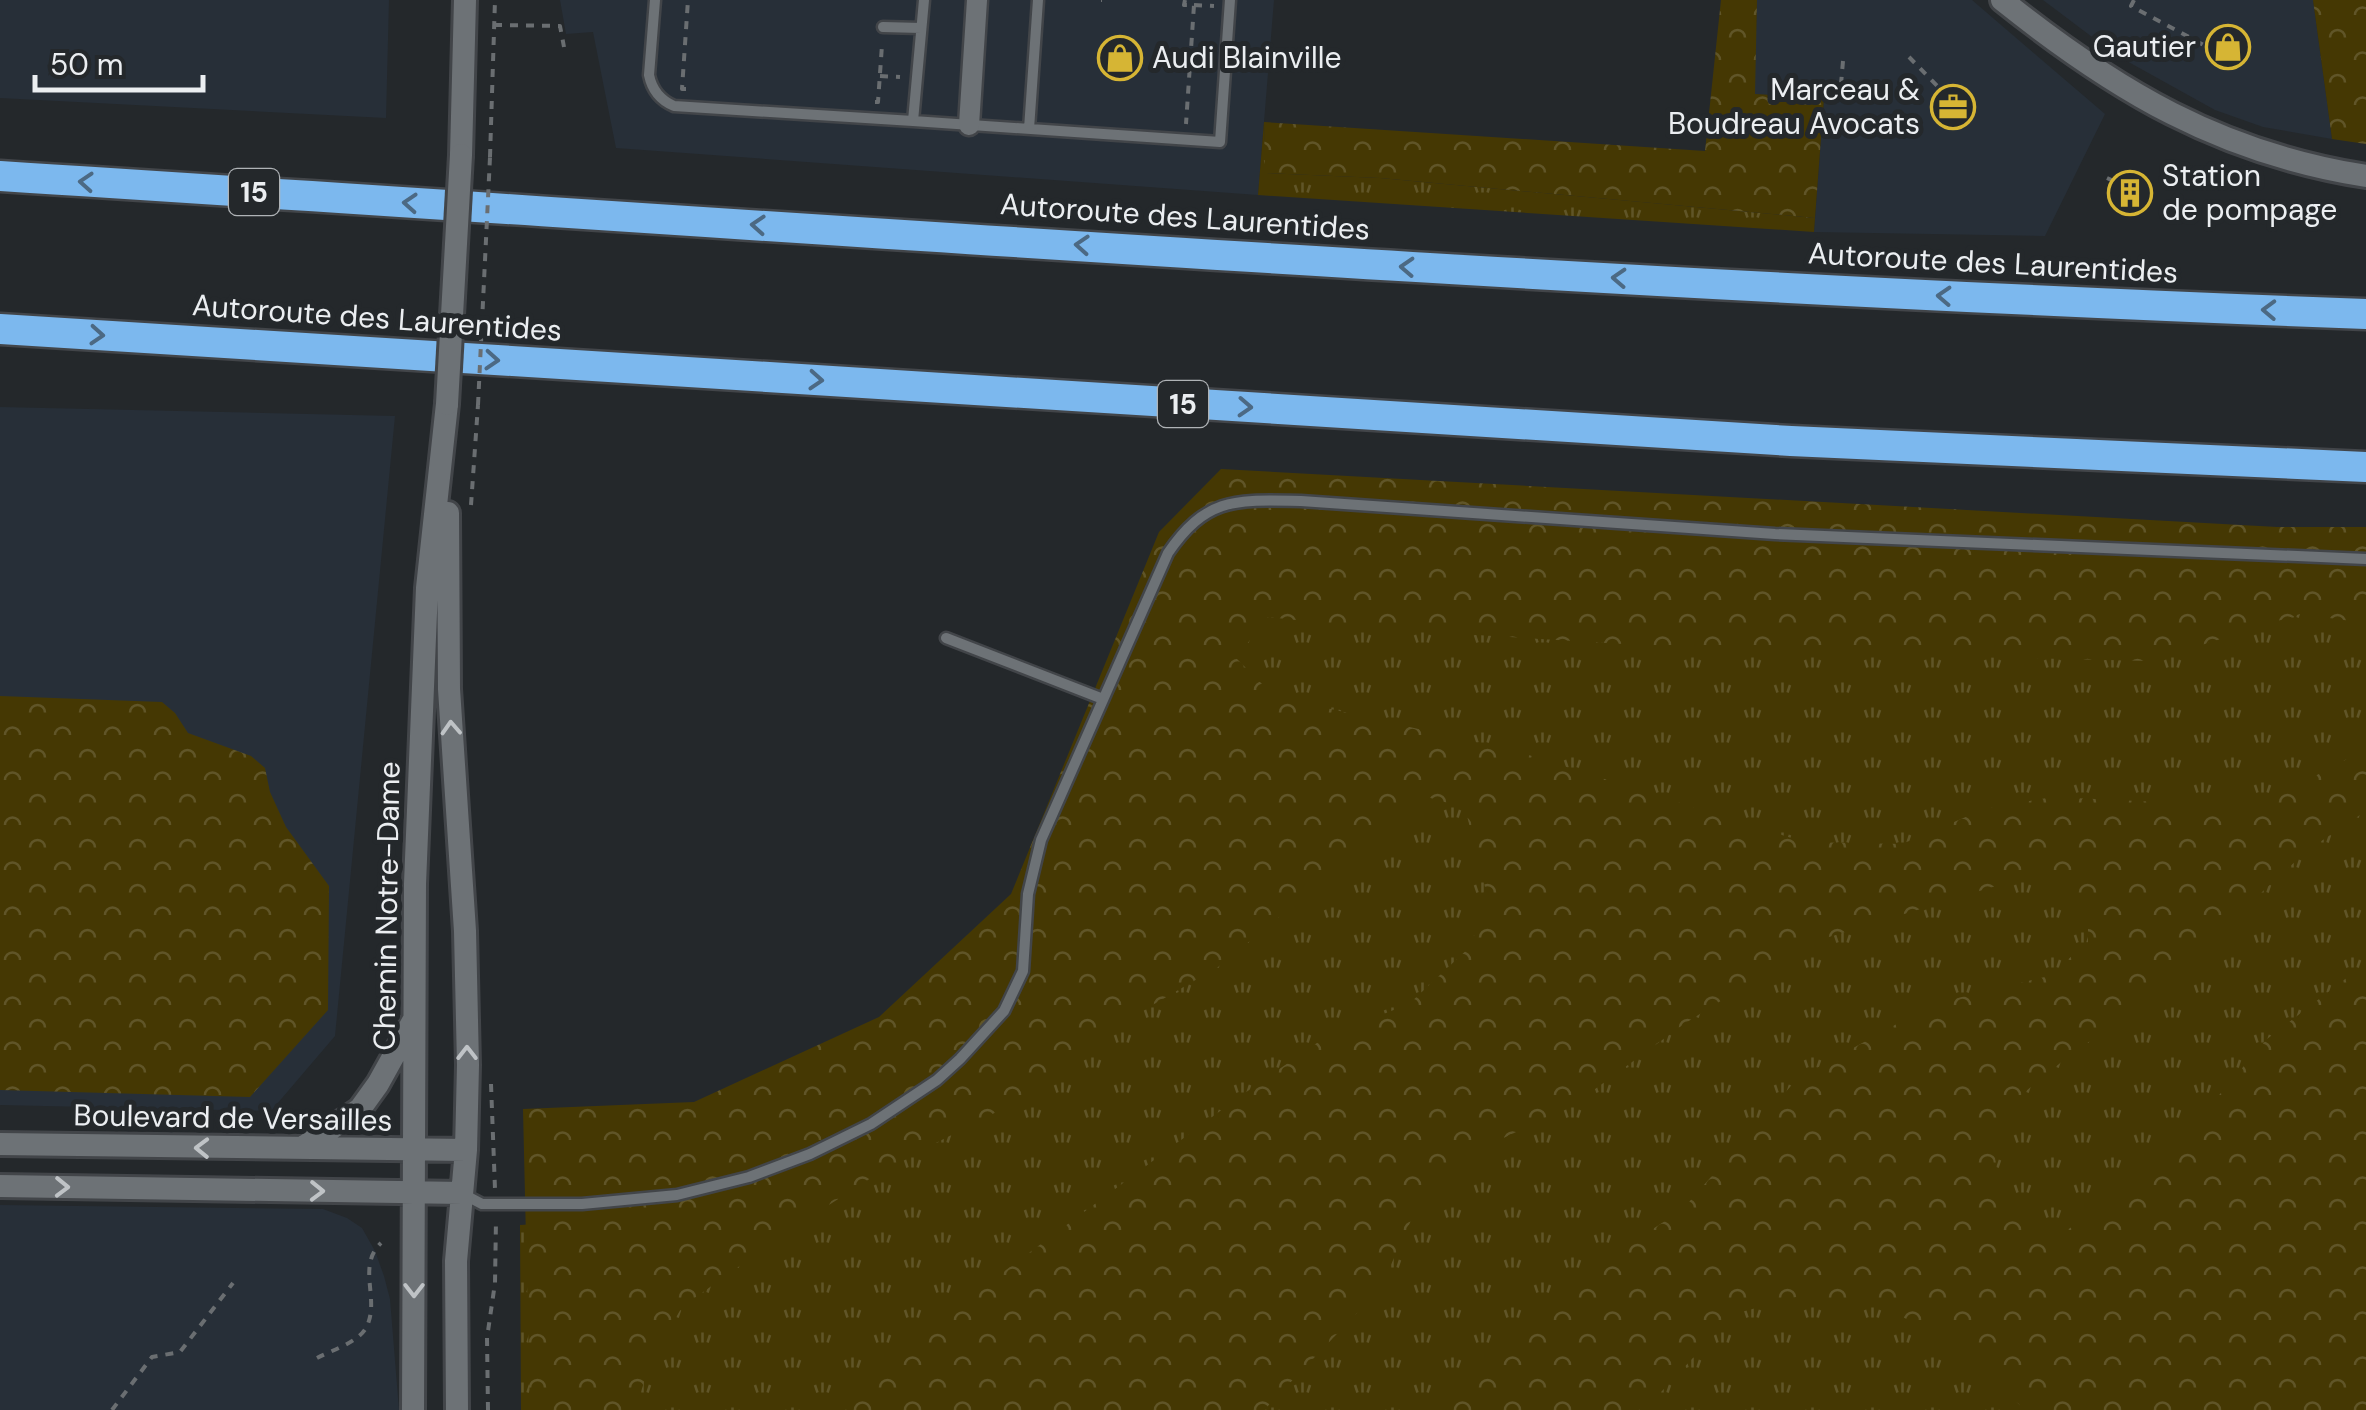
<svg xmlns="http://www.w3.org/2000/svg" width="2366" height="1410" font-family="'DM Sans',sans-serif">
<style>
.built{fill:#272f38}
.grass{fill:url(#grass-tufts)}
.forest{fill:url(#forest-crowns)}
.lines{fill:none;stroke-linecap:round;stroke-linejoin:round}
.service-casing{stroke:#424549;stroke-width:15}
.minor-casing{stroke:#424549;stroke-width:25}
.tertiary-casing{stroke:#424549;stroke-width:28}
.motorway-casing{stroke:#424549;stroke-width:35}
.path{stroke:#6a6e71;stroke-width:4;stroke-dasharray:8 8;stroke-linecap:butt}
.service{stroke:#6d7276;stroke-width:10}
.minor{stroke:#6d7276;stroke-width:20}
.tertiary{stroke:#6d7276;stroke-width:22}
.motorway{stroke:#7cb8ee;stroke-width:30}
.tertiary-bridge-casing{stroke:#424549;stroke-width:28;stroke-linecap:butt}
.path-bridge{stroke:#6a6e71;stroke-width:4;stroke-dasharray:8 8;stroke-linecap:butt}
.tertiary-bridge{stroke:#6d7276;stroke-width:22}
.oneway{stroke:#4c6983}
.oneway2{stroke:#bfc3c6}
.labels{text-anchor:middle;stroke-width:10;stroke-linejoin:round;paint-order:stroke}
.shield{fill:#24282b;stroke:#afb3b6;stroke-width:2.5}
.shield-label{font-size:28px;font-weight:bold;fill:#ebeef1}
.poi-label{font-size:30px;fill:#ebeef1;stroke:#24282b;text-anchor:end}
.street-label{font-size:30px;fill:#ebeef1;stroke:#24282b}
</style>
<defs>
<pattern id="grass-tufts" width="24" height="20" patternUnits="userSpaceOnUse" patternTransform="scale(2.5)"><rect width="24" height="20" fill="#453803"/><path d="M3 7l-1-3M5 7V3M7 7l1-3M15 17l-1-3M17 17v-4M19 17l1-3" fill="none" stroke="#605528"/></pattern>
<pattern id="forest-crowns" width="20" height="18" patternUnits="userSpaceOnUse" patternTransform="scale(2.5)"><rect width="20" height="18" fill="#453803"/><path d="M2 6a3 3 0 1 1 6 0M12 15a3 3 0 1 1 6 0" fill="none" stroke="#605528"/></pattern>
</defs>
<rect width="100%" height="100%" fill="#24282b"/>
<path class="built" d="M 0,0 L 389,0 L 386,118 L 0,98 Z
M 560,0 L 1274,0 L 1258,195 L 616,148 L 593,32 L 566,34 Z
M 1757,0 L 1972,0 L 2105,114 L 2045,236 L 1814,232 L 1824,99 L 1754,94 Z
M 2043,0 L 2313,0 L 2332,139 L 2263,127 L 2215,110 L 2116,55 Z
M 0,407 L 395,416 L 335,1036 L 271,1111 L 0,1105 Z
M 0,1205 L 323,1209 L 347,1218 L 362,1228 L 375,1251 L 384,1276 L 390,1299 L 399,1410 L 0,1410 Z"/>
<path class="grass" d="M 1264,122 L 1266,173 L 1380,178 L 1815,218 L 1814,232 L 1258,195 Z
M 1293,511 L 2366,552 L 2366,1410 L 521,1410 L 520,1225 L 648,1217 L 971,1046 Z"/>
<path class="forest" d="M 1721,0 L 1757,0 L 1755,94 L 1824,98 L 1815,218 L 1380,178 L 1265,173 L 1264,122 L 1705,151 Z
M 2313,0 L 2366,0 L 2366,144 L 2332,139 Z
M 1221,469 L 2277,527 L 2366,527 L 2366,623 L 2300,614 L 2151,661 L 1754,652 L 1379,629 L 1268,617 L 1236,658 L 1274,696 L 1519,752 L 1804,842 L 1902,844 L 1987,808 L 2053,797 L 2243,806 L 2300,784 L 2366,749 L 2366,811 L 2308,850 L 2262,892 L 2230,931 L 2148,1003 L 2075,1051 L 2015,1100 L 1995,1157 L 2002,1208 L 2031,1232 L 2067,1230 L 2121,1196 L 2179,1142 L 2267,1039 L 2366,963 L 2366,1410 L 2025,1410 L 1947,1336 L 1869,1303 L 1800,1296 L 1734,1314 L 1662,1391 L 1638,1410 L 1435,1410 L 1588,1271 L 1682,1210 L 1797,1079 L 1933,1004 L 2049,976 L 2088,942 L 2088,906 L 2061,881 L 2022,878 L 1816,941 L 1684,1024 L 1576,1103 L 1489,1145 L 1413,1216 L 1380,1289 L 1264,1410 L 847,1410 L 905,1345 L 1239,1097 L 1327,1036 L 1409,1004 L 1472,945 L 1485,887 L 1465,808 L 1427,797 L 1218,967 L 1137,1014 L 1012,1104 L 885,1169 L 793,1228 L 682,1307 L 651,1361 L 635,1410 L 530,1410 L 523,1109 L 694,1102 L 879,1017 L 1011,894 L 1159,532 Z
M 0,696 L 162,702 L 175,713 L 188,733 L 251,756 L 265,768 L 270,792 L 286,827 L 329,886 L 328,1010 L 250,1097 L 0,1090 Z"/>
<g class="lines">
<defs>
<path id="service" d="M 655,0 L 649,75 C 652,90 660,100 674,106 L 913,121
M 924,0 L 913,121 L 1220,142 L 1230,0
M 883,27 L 921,28
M 1029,129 L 1038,0
M 946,638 L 1103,699
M 463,1194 L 482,1204 L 582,1204 L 677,1195 L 749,1177 L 810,1154 L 871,1124 L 937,1080 L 960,1059 L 1004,1011 L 1023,971 L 1028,894 L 1041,840 L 1168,553 C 1207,496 1237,500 1301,501 L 1775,534 L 2366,559"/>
<path id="minor" d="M 969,125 L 977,0"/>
<path id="tertiary" d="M 2002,0 C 2116,91 2220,153 2366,176
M 461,155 L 465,0
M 448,513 L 449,689 L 465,931 L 468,1065 L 466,1150 L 456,1261 L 457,1410
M 0,1144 L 466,1150
M 302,1148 L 360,1109 L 378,1084 L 413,1021
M 0,1186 L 462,1193
M 413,1410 L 415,884 L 427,588 L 447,404"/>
<path id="motorway" d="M 0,176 C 788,226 1577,285 2366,314
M 0,329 L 1791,441 L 2366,467"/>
</defs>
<use href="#service" class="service-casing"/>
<use href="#minor" class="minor-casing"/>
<use href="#tertiary" class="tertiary-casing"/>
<use href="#motorway" class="motorway-casing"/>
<path class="path" d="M 1101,0 L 1102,0
M 1185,0 L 1184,5 L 1194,5 L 1186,124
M 2134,0 L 2131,6 L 2241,65
M 1194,5 L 1214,6
M 494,25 L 560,26 L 564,47
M 1909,57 L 1944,93
M 1843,61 L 1840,96 L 1859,97 L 1859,102
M 880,76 L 900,77
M 686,89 L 682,89 L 688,0
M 875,102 L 878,102 L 882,45
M 490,157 L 495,0
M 2107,178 L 2122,185
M 471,505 L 478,405
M 491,1084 L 495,1189
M 317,1358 C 332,1350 357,1343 366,1328 C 381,1300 356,1267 381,1243
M 112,1410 L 152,1357 L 180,1352 L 233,1283
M 488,1410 L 487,1338 L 495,1283 L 496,1219"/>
<use href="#service" class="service"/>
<use href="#minor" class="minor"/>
<use href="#tertiary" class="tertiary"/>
<use href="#motorway" class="motorway"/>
<defs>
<path id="tertiary-bridge" d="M 447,404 L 461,155"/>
</defs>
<use href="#tertiary-bridge" class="tertiary-bridge-casing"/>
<path class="path-bridge" d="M 478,405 L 490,157"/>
<use href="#tertiary-bridge" class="tertiary-bridge"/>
</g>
<defs><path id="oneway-chevron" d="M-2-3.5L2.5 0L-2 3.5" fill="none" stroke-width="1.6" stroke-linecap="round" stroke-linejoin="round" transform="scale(2.5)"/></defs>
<g class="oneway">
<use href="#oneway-chevron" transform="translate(86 182) rotate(-176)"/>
<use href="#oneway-chevron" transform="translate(410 203) rotate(-176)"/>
<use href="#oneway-chevron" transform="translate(758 225) rotate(-176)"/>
<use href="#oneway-chevron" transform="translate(1082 245) rotate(-176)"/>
<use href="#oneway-chevron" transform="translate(1407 267) rotate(-177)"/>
<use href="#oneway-chevron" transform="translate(1619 278) rotate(-177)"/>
<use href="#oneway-chevron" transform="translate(1944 296) rotate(-177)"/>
<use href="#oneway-chevron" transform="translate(2269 310) rotate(-178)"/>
<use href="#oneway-chevron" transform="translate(97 335) rotate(4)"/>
<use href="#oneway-chevron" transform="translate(492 360) rotate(4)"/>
<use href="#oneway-chevron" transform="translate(816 380) rotate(4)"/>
<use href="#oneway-chevron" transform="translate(1245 407) rotate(3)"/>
</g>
<g class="oneway2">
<use href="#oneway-chevron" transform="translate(451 728) rotate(-93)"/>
<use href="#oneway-chevron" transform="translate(467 1053) rotate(-90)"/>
<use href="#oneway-chevron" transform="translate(202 1148) rotate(-179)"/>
<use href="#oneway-chevron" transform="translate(62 1187) rotate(1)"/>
<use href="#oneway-chevron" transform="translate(317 1191) rotate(1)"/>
<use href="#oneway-chevron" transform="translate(414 1290) rotate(90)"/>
</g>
<defs>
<symbol id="shop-ring" viewBox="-11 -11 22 22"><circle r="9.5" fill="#24282b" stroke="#d6b534" stroke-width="1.5"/><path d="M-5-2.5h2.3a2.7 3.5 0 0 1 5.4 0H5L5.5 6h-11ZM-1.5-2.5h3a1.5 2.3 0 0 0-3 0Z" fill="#d6b534"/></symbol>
<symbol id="office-ring" viewBox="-11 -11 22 22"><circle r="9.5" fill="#24282b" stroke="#d6b534" stroke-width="1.5"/><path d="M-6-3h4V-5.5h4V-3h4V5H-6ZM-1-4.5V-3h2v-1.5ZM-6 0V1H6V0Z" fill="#d6b534"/></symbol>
<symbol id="building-ring" viewBox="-11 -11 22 22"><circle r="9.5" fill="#24282b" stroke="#d6b534" stroke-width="1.5"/><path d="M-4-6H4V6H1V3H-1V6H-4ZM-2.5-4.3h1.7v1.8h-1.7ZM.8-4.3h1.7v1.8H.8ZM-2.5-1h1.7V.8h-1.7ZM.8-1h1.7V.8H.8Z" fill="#d6b534"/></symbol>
</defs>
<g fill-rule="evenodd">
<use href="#shop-ring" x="2203" y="22" width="50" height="50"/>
<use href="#shop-ring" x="1095" y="33" width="50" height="50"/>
<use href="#office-ring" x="1928" y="82" width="50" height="50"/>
<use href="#building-ring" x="2105" y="168" width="50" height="50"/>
</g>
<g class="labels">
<g class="shield">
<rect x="229" y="169" width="50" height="46" rx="8"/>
<rect x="1158" y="381" width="50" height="46" rx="8"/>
</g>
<g class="shield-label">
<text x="254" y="202">15</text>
<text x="1183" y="414">15</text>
</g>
<g class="poi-label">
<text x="2196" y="57">Gautier</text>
<text x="1152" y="68" text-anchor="start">Audi Blainville</text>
<text x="1920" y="100">Marceau &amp;<tspan x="1920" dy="34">Boudreau Avocats</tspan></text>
<text x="2162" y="186" text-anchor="start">Station<tspan x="2162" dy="34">de pompage</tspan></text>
</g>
<g class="street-label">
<text transform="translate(1185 217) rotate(4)" y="10">Autoroute des Laurentides</text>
<text transform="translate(1993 263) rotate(3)" y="10">Autoroute des Laurentides</text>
<text transform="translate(377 318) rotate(4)" y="10">Autoroute des Laurentides</text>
<text transform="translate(387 906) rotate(-89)" y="10">Chemin Notre-Dame</text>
<text transform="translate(233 1118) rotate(1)" y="10">Boulevard de Versailles</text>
</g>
</g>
<path d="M35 75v15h168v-15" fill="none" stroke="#ebeef1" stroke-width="5"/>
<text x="50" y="75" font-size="30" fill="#ebeef1" stroke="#24282b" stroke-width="8" paint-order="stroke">50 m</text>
</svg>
